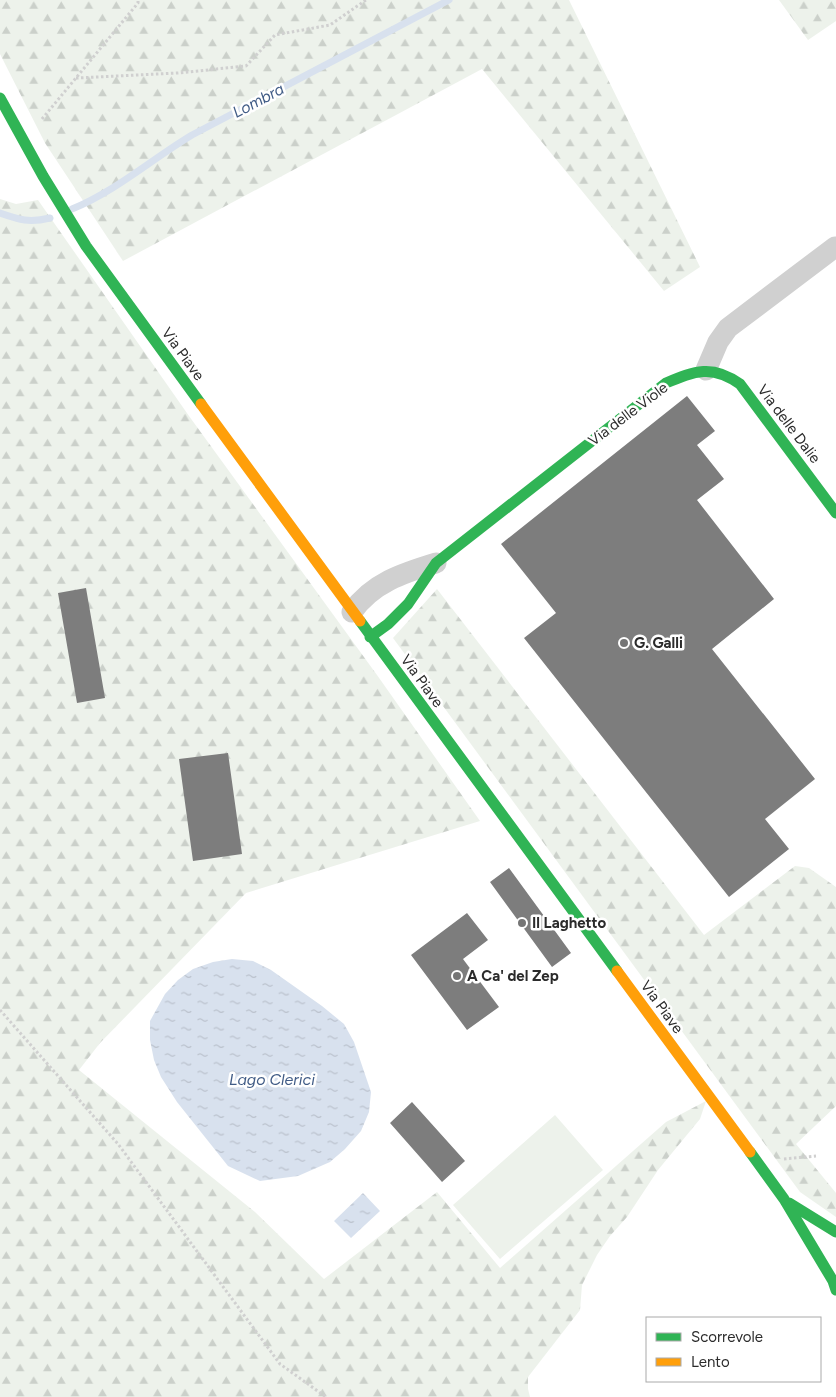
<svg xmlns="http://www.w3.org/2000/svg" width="836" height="1397" font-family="Figtree,sans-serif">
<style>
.green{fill:#edf2eb}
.forest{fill:url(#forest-firs)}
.water{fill:url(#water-ripples)}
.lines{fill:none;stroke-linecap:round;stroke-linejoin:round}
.stream{stroke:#d8e1ee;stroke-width:7}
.building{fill:#7d7d7d}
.path{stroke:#d0d0d0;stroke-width:3;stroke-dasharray:2.5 2.5;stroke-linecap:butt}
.street{stroke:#d0d0d0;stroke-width:21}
.fast{stroke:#30b455;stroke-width:11}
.slow{stroke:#ff9f0a;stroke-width:11}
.poi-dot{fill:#757575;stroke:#fff;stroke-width:2}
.labels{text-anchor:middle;stroke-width:5;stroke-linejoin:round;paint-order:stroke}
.street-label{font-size:15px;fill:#2b2b2b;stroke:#fff}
.poi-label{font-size:15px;font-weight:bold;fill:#2b2b2b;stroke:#fff;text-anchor:start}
.water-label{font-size:16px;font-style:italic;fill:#415c86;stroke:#fff}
</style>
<defs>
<pattern id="forest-firs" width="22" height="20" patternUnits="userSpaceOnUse" patternTransform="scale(1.25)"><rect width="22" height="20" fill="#edf2eb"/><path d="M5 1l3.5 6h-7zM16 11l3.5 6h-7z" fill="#cbd0ca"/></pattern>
<pattern id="water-ripples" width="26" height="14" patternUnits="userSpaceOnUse" patternTransform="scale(1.25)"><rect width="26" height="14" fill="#d8e1ee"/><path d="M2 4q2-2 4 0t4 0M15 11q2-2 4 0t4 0" fill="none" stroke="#bac1cc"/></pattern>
</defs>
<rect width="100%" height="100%" fill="#fff"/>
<path class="green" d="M 555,1115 L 603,1170 L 500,1259 L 453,1205 Z"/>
<path class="forest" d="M 0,0 L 569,0 L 700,267 L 664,291 L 482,69 L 123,261 L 45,143 L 0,54 Z
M 779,0 L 836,0 L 836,21 L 808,40 Z
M 0,199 L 16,204 L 38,200 L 189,416 L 377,675 L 480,821 L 246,893 L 100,1043 L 79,1070 L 255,1212 L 324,1279 L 437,1192 L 500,1268 L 666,1122 L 706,1101 L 700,1119 L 658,1170 L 627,1217 L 610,1236 L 597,1255 L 582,1285 L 580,1310 L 528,1377 L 528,1389 L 530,1397 L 0,1397 Z
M 437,589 L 704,935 L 795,866 L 809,868 L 836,887 L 836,1106 L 796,1144 L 836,1193 L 836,1217 L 800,1192 L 393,638 Z"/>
<path class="water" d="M 232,959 L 253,961 L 271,970 L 322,1006 L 344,1024 L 354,1042 L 371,1092 L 369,1112 L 361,1131 L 345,1149 L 330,1162 L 298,1176 L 260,1181 L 228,1166 L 177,1102 L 161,1077 L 154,1060 L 150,1040 L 150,1021 L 165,994 L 178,980 L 193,969 L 213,962 Z
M 363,1193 L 380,1211 L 351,1238 L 334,1221 Z"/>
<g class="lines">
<path class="stream" d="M 72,209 C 116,191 152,159 192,135 L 449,0
M 0,213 C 20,220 29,223 50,218"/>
</g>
<path class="building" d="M 687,396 L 715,431 L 697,445 L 724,479 L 697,500 L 774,599 L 712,649 L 815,779 L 765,819 L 789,849 L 729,897 L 524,638 L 556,613 L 501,544 Z
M 86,588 L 105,698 L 77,703 L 58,593 Z
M 228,753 L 242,854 L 193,861 L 179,759 Z
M 509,868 L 571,953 L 552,967 L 490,882 Z
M 467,913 L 488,940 L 463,959 L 499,1007 L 467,1030 L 411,955 Z
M 412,1102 L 465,1161 L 442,1182 L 390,1123 Z"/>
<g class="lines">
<path class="path" d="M 76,78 L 178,73 L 246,66 L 275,35 L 330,25 L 366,0
M 42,119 L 138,3 L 138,0
M 0,1010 L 118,1144 L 280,1364 L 326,1397
M 784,1159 L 816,1156"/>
<path class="street" d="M 706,370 L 718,342 L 728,328 L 835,247
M 352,612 C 372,583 403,573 436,563"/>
<path class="fast" d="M 0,98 L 43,176 L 86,246 L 201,404
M 360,621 L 617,971
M 370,637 L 388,624 L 408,604 L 436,563 L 666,383 C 695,371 712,364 740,384 L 836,513
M 750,1152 L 784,1199 L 833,1281 L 836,1290
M 789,1203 L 836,1232"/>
<path class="slow" d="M 201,404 L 360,621
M 617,971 L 750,1152"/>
</g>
<g class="poi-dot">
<circle cx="624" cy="643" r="5"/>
<circle cx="522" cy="923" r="5"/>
<circle cx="457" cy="976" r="5"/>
</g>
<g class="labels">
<g class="street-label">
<text transform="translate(183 354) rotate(54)" y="5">Via Piave</text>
<text transform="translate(628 414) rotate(-37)" y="5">Via delle Viole</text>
<text transform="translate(789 424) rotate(53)" y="5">Via delle Dalie</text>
<text transform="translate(422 681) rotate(54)" y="5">Via Piave</text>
<text transform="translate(662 1007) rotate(54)" y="5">Via Piave</text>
</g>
<g class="poi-label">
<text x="634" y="648">G. Galli</text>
<text x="532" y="928">Il Laghetto</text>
<text x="467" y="981">A Ca' del Zep</text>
</g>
<g class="water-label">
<text transform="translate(258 100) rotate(-28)" y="6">Lombra</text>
<text x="272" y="1085">Lago Clerici</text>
</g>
</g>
<rect x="646" y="1317" width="175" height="65" fill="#ffffff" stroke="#aaaaaa"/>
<rect x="656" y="1333" width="25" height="8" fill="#30b455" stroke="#aaaaaa"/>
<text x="691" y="1342" font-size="15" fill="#2b2b2b">Scorrevole</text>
<rect x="656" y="1358" width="25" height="8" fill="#ff9f0a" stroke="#aaaaaa"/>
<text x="691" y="1367" font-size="15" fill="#2b2b2b">Lento</text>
</svg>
